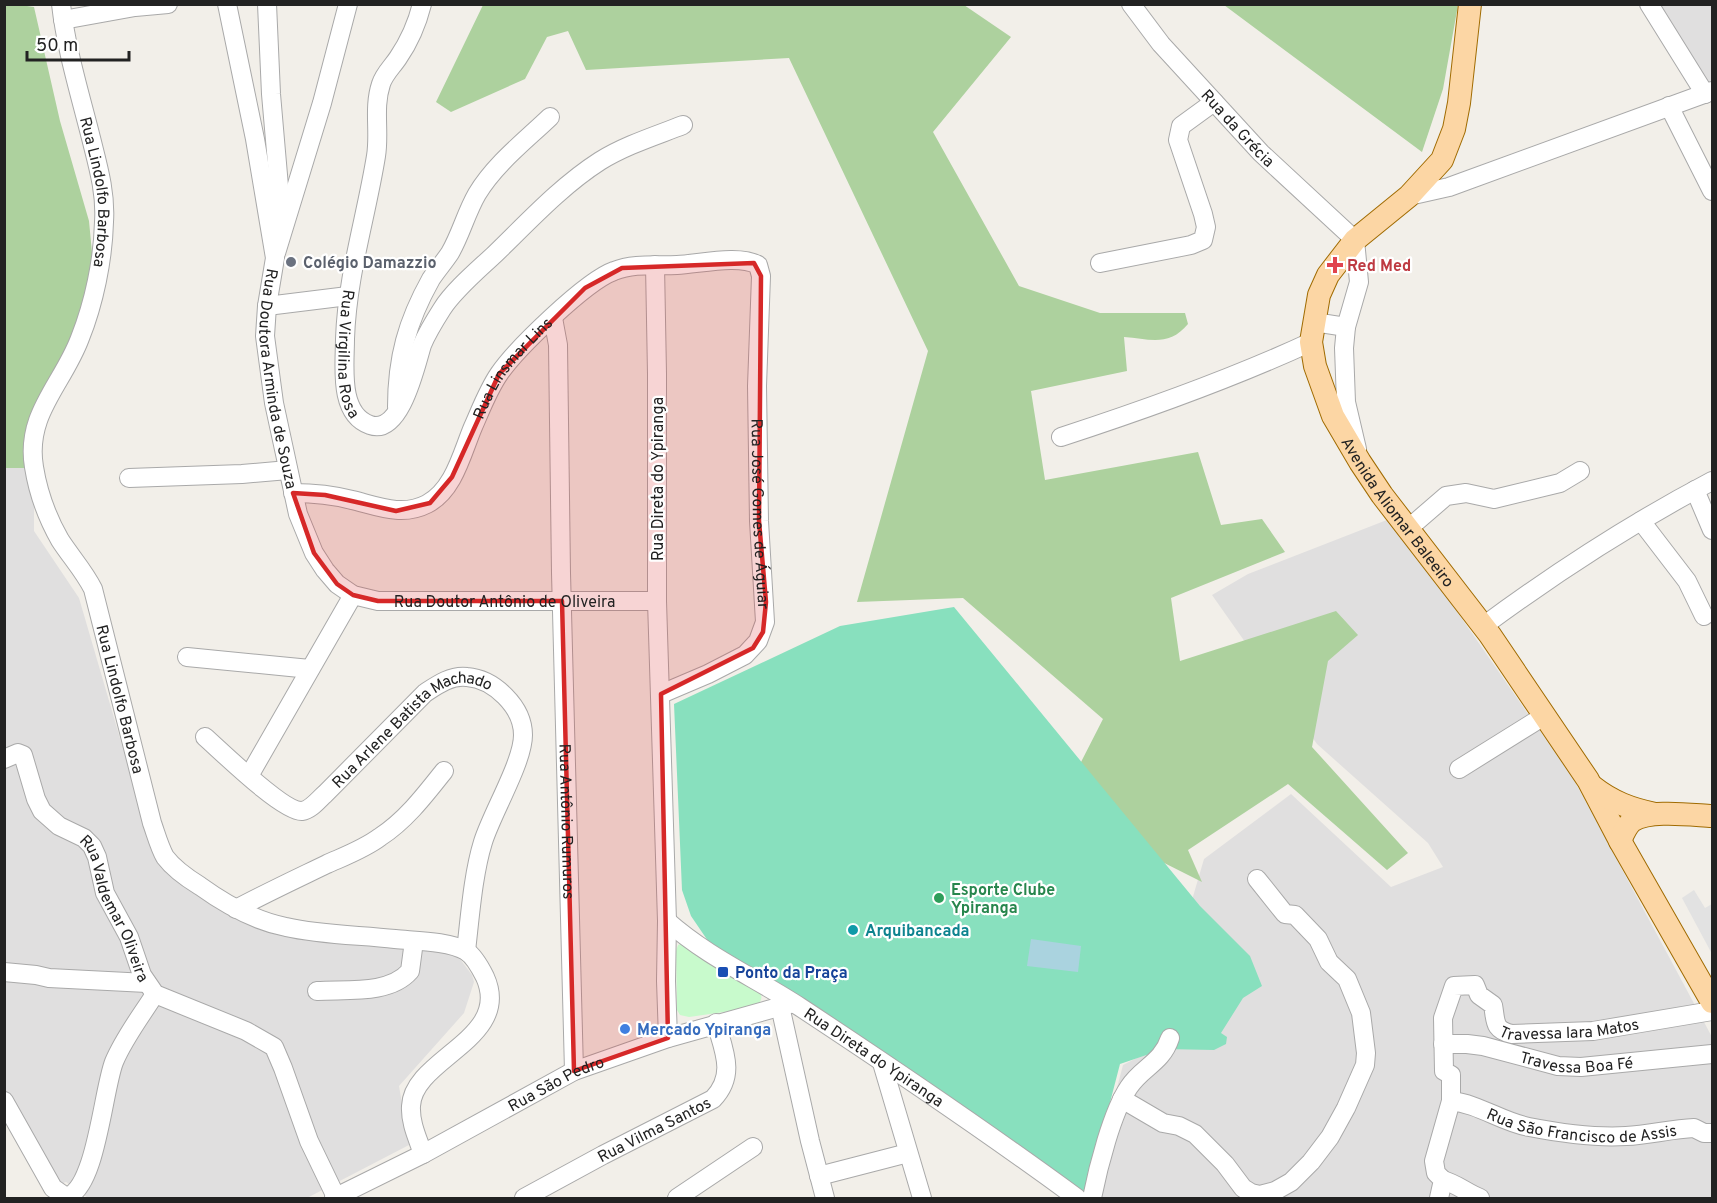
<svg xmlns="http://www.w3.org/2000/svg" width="1717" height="1203" font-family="Overpass,sans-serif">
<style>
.residential{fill:#e0dfdf}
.forest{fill:#add19e}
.park{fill:#c8facc}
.pitch{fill:#88e0be}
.parking{fill:#e2e2e2}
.water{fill:#aad3df}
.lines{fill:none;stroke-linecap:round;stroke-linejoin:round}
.minor-casing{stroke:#a9a9a9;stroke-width:20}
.major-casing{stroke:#a06b00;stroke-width:24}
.minor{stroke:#fff;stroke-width:18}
.major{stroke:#fcd6a4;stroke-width:22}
.marked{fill:#d62828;fill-opacity:0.2;stroke:#d62828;stroke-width:4.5;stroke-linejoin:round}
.worship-dot{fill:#6b7280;stroke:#fff;stroke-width:2}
.health-dot{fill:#e0444e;stroke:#fff;stroke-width:2}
.leisure-dot{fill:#2e9e5b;stroke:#fff;stroke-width:2}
.culture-dot{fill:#0f9aa8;stroke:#fff;stroke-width:2}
.transit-dot{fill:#1a4fb4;stroke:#fff;stroke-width:2}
.shop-dot{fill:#3f7fe0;stroke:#fff;stroke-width:2}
.labels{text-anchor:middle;stroke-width:4.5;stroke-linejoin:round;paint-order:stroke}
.street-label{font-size:16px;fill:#222;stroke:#fff}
.worship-label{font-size:16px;font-weight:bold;fill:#5b616d;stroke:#fff;text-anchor:start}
.health-label{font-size:16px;font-weight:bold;fill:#be3a42;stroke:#fff;text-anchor:start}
.leisure-label{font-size:16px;font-weight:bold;fill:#27864d;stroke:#fff;text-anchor:start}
.culture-label{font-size:16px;font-weight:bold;fill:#0d838f;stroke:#fff;text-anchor:start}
.transit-label{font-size:16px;font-weight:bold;fill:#164399;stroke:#fff;text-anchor:start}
.shop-label{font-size:16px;font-weight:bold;fill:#366cbe;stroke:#fff;text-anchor:start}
</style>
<rect width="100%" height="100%" fill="#f2efe9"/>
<path class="residential" d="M 1643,5 L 1712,5 L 1712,99 Z
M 4,468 L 34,468 L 34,531 L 79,598 L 155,858 L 241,914 L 421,934 L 451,947 L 472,975 L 474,982 L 464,1013 L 399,1086 L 409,1145 L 307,1198 L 88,1198 L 66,1182 L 49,1188 L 5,1107 Z
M 1392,518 L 1574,780 L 1712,1037 L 1712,1198 L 1088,1198 L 1123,1065 L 1160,1046 L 1180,941 L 1204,859 L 1291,794 L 1391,887 L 1443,867 L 1428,843 L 1317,744 L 1212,595 L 1248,574 Z"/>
<path class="forest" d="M 13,4 L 34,7 L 60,121 L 89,221 L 93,263 L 70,361 L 39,416 L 34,468 L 5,468 L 4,5 Z
M 483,5 L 964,5 L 1011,37 L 933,132 L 1019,286 L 1100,313 L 1185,313 L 1188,324 C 1169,347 1150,339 1124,337 L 1127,371 L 1031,391 L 1045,480 L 1198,452 L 1221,525 L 1262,519 L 1285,552 L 1171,598 L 1180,661 L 1336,611 L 1358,635 L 1328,661 L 1312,747 L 1408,853 L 1387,870 L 1288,784 L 1188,850 L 1202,882 L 1057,809 L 1103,719 L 963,598 L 857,602 L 928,351 L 789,58 L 586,70 L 568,31 L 547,37 L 525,79 L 451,112 L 436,102 Z
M 1224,5 L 1458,5 L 1443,89 L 1422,152 Z"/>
<path class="park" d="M 683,943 L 760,992 C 764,1000 759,1004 752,1008 L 689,1017 L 680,1015 L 677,1010 L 676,951 L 678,945 Z"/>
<path class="pitch" d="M 954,607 L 1200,906 L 1250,956 L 1262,986 L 1243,998 L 1221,1033 L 1227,1037 L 1226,1044 L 1214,1050 L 1164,1049 L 1120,1064 L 1086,1195 L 708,941 L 691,916 L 682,890 L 674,704 L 840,626 Z"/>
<path class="parking" d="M 1694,890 L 1705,908 L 1712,904 L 1712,954 L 1682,898 Z"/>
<path class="water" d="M 1031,939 L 1081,946 L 1078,972 L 1027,966 Z"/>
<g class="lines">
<defs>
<g id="minor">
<path id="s1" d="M 61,4 C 66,49 80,94 91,138 C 98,166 106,193 104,222 C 103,260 94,303 80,338 C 63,384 25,414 34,467 C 38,492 48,519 60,540 C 71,557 84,571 93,589 L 152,823 C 156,834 159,846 165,857 C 174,869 187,878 200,886 C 225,904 255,921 286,927 C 321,935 359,935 395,939 C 415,941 449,941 466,951 C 474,956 481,969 485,977 C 513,1039 413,1058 411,1106 C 410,1123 418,1139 423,1154"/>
<path id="s2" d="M 227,4 L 255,139 L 275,258 L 267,306 L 265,336 L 274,403 L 298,514 L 314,553 L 325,570 L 337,584 L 353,595 L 378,601 L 657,601"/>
<path d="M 267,4 L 271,94 L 282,221"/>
<path id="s3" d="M 422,4 C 417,24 409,42 398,58 C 392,67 384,74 381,84 C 373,108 380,132 376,156 C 366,218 347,276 345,339 C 345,365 338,414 370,425 C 401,436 416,364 422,345 C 427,333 435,320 442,309 C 454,290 478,270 495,254 C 528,222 561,186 600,161 C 626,145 655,136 683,125"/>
<path id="s4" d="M 1131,4 L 1161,44 L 1261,153 L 1355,240 L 1359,282 L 1346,327 L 1344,348 L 1346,402 L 1357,449"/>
<path d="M 1649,4 L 1705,94"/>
<path d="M 63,20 L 135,7 L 168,4"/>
<path d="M 1669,106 L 1712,191"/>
<path d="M 1409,196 L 1449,187 L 1712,91"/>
<path d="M 276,253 L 322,103 L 348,4"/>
<path d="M 1100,263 L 1191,245 L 1203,240 L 1206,227 L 1203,214 L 1178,140 L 1181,126 L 1214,102"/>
<path d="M 655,265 L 657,374 L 657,601 L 667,921 L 666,981 L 668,1038"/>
<path d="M 267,306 L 348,296"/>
<path id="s5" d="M 553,318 L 558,345 L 561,573 L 574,1071"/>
<path d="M 1314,322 L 1346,327"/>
<path d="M 397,407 C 397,358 407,322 431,279 C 437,270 444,262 450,253 C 461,234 466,213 477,194 C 495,164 525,141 550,117"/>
<path d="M 1061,437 C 1147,409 1229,380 1311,342"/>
<path d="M 129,478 L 242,474 L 288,470"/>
<path d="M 1695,490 L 1712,530"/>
<path id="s6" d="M 293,493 C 313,493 333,495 352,500 C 377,506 402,517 427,504 C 454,490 462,453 473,427 C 481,409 488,390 499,374 C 516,349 586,281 614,271 C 634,263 656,266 677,265 C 699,264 739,254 758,265 L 761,276 L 757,386 L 759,521 L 765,622 L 758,641 L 745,655 L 708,674 L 661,694"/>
<path d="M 1641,521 L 1687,581 L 1704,616"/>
<path d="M 1409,528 L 1446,496 L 1466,493 L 1494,499 L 1560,483 L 1580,471"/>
<path d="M 1482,627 C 1555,573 1632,523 1712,481"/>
<path d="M 187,657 L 310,669"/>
<path id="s7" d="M 205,737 C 221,751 283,812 302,811 C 311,810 319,799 325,794 L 425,693 C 437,685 451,675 467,677 C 494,679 523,707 523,735 C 523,762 492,813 483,842 C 473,874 470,917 466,951"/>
<path id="s8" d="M 4,759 L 18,753 L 23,755 L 36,799 L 42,811 L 59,826 L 84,838 L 92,846 L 97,857 L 105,893 L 129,937 L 142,975 L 155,994 L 246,1031 L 274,1047 L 283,1068 L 309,1141 L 336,1197"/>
<path d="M 1459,769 L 1544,716"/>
<path d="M 249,776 L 353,595"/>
<path d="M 236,909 C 266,893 296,879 327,864 C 345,856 364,849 380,837 C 406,820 425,795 444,771"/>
<path id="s9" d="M 667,921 C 709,958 754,977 800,1007 C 894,1069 987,1132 1077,1198"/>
<path d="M 4,972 L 36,975 L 49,978 L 147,983"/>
<path d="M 317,991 C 346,989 389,995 410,971 L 414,941"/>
<path d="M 780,1006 L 810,1141 L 825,1198"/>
<path id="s10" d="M 1443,1044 L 1467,1044 L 1483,1046 L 1558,1066 L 1581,1067 L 1712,1054"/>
<path d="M 882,1063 L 922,1198"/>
<path d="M 1122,1099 L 1163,1123 L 1179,1126 L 1195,1134 L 1225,1164 L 1243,1188 L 1251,1193 L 1260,1195 L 1275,1191 L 1291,1182 L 1311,1162 L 1330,1137 L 1346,1108 L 1365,1065 L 1366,1053 L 1361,1013 L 1347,979 L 1329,962 L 1318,939 L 1295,915 L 1285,914 L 1257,879"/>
<path d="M 4,1101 L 53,1188 L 66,1197 C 96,1190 103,1090 114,1062 C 124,1038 141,1016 155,994"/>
<path id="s11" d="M 1451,1101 C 1479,1104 1502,1122 1529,1127 C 1560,1133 1594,1138 1626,1136 C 1649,1135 1671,1129 1694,1128 L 1704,1133 L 1712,1133"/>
<path d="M 819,1176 L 908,1153"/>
<path d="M 1443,1180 C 1457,1184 1467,1193 1480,1198"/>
<path id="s12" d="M 334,1198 L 423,1154 L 574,1071 L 668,1038 L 793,1003"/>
<path id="s13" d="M 524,1198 L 603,1155 L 713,1099 C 736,1075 724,1051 716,1023"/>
<path d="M 677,1198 L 753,1147"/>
<path d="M 1092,1198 C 1098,1168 1112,1112 1129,1087 C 1142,1067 1162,1063 1170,1038"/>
<path id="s14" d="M 1439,1198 L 1443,1180 L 1436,1173 L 1434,1161 L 1451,1101 L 1451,1075 L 1444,1071 L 1443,1018 L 1454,986 L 1475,985 L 1479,995 L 1493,1005 C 1496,1021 1493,1030 1512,1034 L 1593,1031 L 1712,1011"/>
</g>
<g id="major">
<path id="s15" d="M 1470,4 L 1459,103 L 1454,129 L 1442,160 L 1409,196 L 1355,240 L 1328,275 L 1319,295 L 1311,342 L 1315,366 L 1333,416 L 1360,462 L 1382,495 L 1490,635 L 1588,780 L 1620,841 L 1712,1002"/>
<path d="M 1593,787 C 1612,802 1631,809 1655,814"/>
<path d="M 1620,841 C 1623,834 1626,826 1632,821 C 1649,809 1692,815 1712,816"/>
</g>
</defs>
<use href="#minor" class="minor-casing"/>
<use href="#major" class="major-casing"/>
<use href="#minor" class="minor"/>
<use href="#major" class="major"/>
</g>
<path class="marked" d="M 754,263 L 761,276 L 759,521 L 766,602 L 763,632 L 753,648 L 661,694 L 668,1038 L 574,1071 L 562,601 L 378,601 L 353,595 L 337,584 L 314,553 L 293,493 L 325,495 L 396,511 L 430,503 L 452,477 L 499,374 L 585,288 L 622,268 Z"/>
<circle class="worship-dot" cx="291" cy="262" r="6"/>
<path class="health-dot" d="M1332 256h6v6h6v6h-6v6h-6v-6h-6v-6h6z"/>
<circle class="leisure-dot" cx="939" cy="898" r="6"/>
<circle class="culture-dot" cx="853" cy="930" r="6"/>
<rect class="transit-dot" x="717" y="966" width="12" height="12" rx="3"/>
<circle class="shop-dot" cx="625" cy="1029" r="6"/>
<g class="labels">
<g class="street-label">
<text dy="6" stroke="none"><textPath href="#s4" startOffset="164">Rua da Grécia</textPath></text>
<text dy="6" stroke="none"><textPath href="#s1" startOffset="192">Rua Lindolfo Barbosa</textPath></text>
<text dy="6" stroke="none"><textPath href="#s3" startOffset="364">Rua Virgilina Rosa</textPath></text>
<text dy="6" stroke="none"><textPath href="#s6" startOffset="300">Rua Linsmar Lins</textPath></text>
<text dy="6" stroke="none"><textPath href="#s2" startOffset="381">Rua Doutora Arminda de Souza</textPath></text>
<text transform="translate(657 479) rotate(-90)" y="6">Rua Direta do Ypiranga</text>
<text dy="6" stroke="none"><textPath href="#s15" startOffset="585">Avenida Aliomar Baleeiro</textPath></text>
<text dy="6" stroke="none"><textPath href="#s6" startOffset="838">Rua José Gomes de Águiar</textPath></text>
<text dy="6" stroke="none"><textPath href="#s2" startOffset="771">Rua Doutor Antônio de Oliveira</textPath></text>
<text dy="6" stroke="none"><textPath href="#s1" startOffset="732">Rua Lindolfo Barbosa</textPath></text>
<text dy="6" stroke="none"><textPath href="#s7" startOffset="266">Rua Arlene Batista Machado</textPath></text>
<text dy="6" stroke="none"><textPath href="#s5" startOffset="504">Rua Antônio Rumuros</textPath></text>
<text dy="6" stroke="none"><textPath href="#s8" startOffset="208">Rua Valdemar Oliveira</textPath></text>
<text dy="6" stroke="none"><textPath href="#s14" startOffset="369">Travessa Iara Matos</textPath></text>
<text dy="6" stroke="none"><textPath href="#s9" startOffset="248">Rua Direta do Ypiranga</textPath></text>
<text dy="6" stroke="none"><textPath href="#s10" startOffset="136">Travessa Boa Fé</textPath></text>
<text dy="6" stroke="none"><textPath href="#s12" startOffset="250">Rua São Pedro</textPath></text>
<text dy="6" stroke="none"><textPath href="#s11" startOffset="135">Rua São Francisco de Assis</textPath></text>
<text dy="6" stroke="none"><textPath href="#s13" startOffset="147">Rua Vilma Santos</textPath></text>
</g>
<g class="worship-label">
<text x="303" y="268">Colégio Damazzio</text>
</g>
<g class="health-label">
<text x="1347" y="271">Red Med</text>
</g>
<g class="leisure-label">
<text x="951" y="895">Esporte Clube<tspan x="951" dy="18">Ypiranga</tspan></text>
</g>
<g class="culture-label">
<text x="865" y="936">Arquibancada</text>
</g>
<g class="transit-label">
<text x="735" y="978">Ponto da Praça</text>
</g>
<g class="shop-label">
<text x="637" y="1035">Mercado Ypiranga</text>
</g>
</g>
<rect width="1717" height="1203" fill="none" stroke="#222222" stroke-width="12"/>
<path d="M27 51v9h102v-9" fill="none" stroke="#222222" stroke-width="3"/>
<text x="36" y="51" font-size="18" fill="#222222" stroke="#ffffff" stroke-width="4.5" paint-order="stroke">50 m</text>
</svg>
